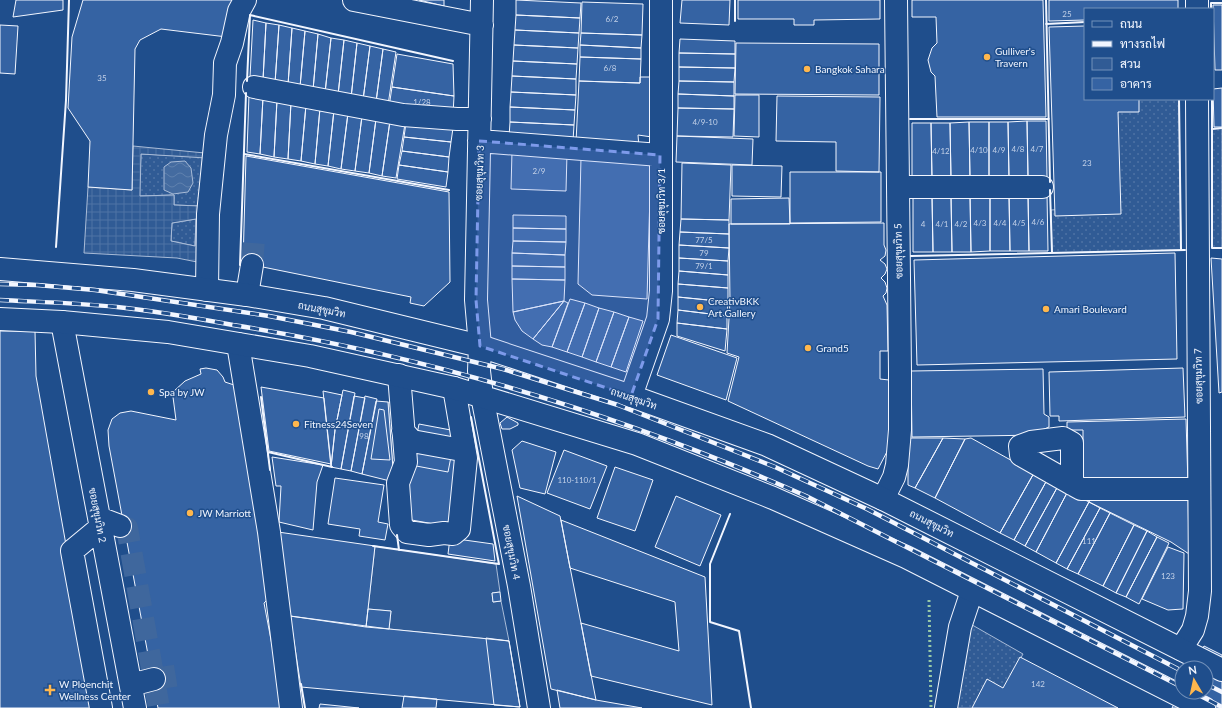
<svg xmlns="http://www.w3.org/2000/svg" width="1222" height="708" font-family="Lato,Sarabun,sans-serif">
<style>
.green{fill:url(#green-dots);stroke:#a8bbd7}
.pitch{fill:#305b95;stroke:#a8bbd7}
.plaza{fill:url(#plaza-grid);stroke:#a8bbd7;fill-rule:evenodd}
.water{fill:url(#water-waves);stroke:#a8bbd7}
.building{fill:#3563a3;stroke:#f2f6ff}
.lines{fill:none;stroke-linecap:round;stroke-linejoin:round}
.minor-tunnel{stroke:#3f679d;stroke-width:22;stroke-dasharray:22 11;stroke-linecap:butt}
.minor-casing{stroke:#f2f6ff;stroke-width:24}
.major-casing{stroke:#f2f6ff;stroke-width:24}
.minor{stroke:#1f4e8c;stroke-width:22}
.major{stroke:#1f4e8c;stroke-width:22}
.rail-casing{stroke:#f2f6ff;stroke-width:4.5}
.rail{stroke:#1f4e8c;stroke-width:3;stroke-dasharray:9;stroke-linecap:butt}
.hedge{stroke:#97c8a6;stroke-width:3;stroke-dasharray:2 3;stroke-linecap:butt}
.wall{stroke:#f2f6ff;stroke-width:2}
.marked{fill:#7d9aea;fill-opacity:0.2;stroke:#7d9aea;stroke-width:3;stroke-dasharray:8 5;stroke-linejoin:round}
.poi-dot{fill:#ffb74d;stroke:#1f4e8c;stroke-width:1.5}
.labels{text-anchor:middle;stroke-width:3;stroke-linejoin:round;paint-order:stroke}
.number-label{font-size:8px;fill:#c3d1e8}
.poi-label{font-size:10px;fill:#f2f6ff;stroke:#1f4e8c;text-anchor:start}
.street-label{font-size:10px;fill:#f2f6ff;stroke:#1f4e8c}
</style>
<defs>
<pattern id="green-dots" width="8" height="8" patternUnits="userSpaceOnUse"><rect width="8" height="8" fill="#305b95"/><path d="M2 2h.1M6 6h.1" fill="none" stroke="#4e73a5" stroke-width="1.8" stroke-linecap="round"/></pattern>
<pattern id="plaza-grid" width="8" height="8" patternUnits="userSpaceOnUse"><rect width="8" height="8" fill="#305b95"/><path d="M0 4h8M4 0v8" fill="none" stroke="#4e73a5"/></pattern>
<pattern id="water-waves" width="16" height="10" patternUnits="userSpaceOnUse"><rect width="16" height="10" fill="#446ba0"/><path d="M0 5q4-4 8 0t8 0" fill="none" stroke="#5f81ae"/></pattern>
</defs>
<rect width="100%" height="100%" fill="#1f4e8c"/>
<path class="green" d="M 1118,99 L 1179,99 L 1181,250 L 1052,253 L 1051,210 L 1116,206 Z
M 1222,128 L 1222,248 L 1212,248 L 1212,129 Z
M 141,154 L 206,157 L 201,206 L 174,205 L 174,195 L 139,196 Z
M 196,219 L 195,246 L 171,241 L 172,223 Z
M 388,402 L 396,405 L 400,467 L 393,469 Z
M 967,622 L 1023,654 L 993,708 L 952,708 Z"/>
<path class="pitch" d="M 375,546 L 496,564 L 500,592 L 492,593 L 493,602 L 501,601 L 509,641 L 389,629 L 391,611 L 368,609 Z"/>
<path class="plaza" d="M 133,146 L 215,154 L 207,264 L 177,258 L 84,253 L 88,187 L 132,190 ZM 141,154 L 206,158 L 200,206 L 174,205 L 174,195 L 140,196 ZM 196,219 L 195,246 L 171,241 L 172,223 Z"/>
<path class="water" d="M 185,161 L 191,168 L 193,183 L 188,192 L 173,194 L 164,190 L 164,167 L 171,162 Z"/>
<path class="building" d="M 16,0 L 63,0 L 63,10 L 13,17 Z
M 83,0 L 233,0 L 227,37 L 161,29 L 140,40 L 135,49 L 132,190 L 88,187 L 90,141 L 68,108 L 72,37 Z
M 419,0 L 444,0 L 444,6 Z
M 516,0 L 581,3 L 580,18 L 516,15 Z
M 682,0 L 730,0 L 729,25 L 680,23 Z
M 738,0 L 880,0 L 880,19 L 814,20 L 814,25 L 794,25 L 794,19 L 738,19 Z
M 912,0 L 1043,0 L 1046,117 L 937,117 L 935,76 L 931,72 L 928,60 L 932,48 L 937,43 L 936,17 L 912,17 Z
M 1049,0 L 1178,0 L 1178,9 L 1085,9 L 1085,20 L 1049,21 Z
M 582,2 L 643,4 L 642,35 L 581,33 Z
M 1213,5 L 1222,5 L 1222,70 L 1215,70 Z
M 516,15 L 580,18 L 579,33 L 515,30 Z
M 253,20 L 266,23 L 263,80 L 250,77 Z
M 266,23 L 279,25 L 275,83 L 263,80 Z
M 0,25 L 18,26 L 15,74 L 0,73 Z
M 279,25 L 292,28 L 288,85 L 275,83 Z
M 1085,26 L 1085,99 L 1139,99 L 1139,112 L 1118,112 L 1121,214 L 1055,216 L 1049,27 Z
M 292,28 L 305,31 L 300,87 L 288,85 Z
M 515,30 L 579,33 L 578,48 L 514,45 Z
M 305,31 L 318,34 L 313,90 L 300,87 Z
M 581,33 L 642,35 L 641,48 L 580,45 Z
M 318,34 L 331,38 L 325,93 L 313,90 Z
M 331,38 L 344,40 L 338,95 L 325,93 Z
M 680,39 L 735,41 L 735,54 L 679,53 Z
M 344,40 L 357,43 L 351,98 L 338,95 Z
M 357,43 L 370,46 L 363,100 L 351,98 Z
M 736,43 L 879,44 L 879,95 L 735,94 Z
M 514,45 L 578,48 L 577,64 L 513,61 Z
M 580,45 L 641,48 L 641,59 L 580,57 Z
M 370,46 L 383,49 L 376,102 L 363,100 Z
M 383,49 L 396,52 L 388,105 L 376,102 Z
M 679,53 L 735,54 L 735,68 L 679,67 Z
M 397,54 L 453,64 L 454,96 L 392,87 Z
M 580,57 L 641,59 L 640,83 L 579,81 Z
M 513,61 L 577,64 L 576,79 L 512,76 Z
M 679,67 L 735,68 L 734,82 L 679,81 Z
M 512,76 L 576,79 L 576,95 L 511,92 Z
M 640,77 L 655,77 L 652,137 L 638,135 L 639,147 L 576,142 L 579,81 L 640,83 Z
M 679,81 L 734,82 L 734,96 L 678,94 Z
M 392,87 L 454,96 L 453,115 L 389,107 Z
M 1222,88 L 1222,127 L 1214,127 L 1213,89 Z
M 511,92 L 576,95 L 575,110 L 510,107 Z
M 249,94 L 263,97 L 260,154 L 247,152 Z
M 678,94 L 734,96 L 734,109 L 678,108 Z
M 735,95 L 759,95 L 759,137 L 734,136 Z
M 777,96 L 880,97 L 879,172 L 836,171 L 836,142 L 776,141 Z
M 263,97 L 277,100 L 274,157 L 260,154 Z
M 277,100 L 291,102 L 288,159 L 274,157 Z
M 291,102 L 306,105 L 301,161 L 288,159 Z
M 306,105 L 320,108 L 315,164 L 301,161 Z
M 510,107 L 575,110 L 574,125 L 510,122 Z
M 320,108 L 334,110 L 328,166 L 315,164 Z
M 678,108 L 734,109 L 733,137 L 677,136 Z
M 334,110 L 348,113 L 341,169 L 328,166 Z
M 348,113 L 362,116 L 355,171 L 341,169 Z
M 362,116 L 376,119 L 369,173 L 355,171 Z
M 376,119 L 390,121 L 382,176 L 369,173 Z
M 390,121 L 405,124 L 396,178 L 382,176 Z
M 1027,121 L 1046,121 L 1047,177 L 1028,177 Z
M 1027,121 L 1028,177 L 1009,178 L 1008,122 Z
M 510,122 L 574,125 L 573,141 L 509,137 Z
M 969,122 L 970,178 L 951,179 L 950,123 Z
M 969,122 L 989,122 L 989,178 L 970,178 Z
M 989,122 L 1008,122 L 1009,178 L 989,178 Z
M 406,123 L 453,128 L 451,142 L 404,137 Z
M 912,123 L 931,123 L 932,179 L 912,179 Z
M 931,123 L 950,123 L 951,179 L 932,179 Z
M 677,136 L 753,139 L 752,165 L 676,162 Z
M 404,137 L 451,142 L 449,157 L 402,151 Z
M 402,151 L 449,157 L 448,172 L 399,165 Z
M 512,151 L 567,153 L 566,191 L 511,189 Z
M 246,156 L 449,192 L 450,282 L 424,306 L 410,303 L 411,297 L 243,263 Z
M 581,157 L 651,159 L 647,299 L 592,295 L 578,284 Z
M 682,163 L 731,165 L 729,220 L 681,219 Z
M 399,165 L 448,172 L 446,187 L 397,179 Z
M 732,165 L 782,166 L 781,197 L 732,196 Z
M 790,172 L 881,172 L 881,222 L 790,223 Z
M 1028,194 L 1047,194 L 1048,251 L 1029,251 Z
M 1028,194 L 1029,251 L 1010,251 L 1009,195 Z
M 970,195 L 971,252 L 952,252 L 951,196 Z
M 970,195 L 990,195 L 990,251 L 971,252 Z
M 990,195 L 1009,195 L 1010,251 L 990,251 Z
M 913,196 L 932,196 L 933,252 L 913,252 Z
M 932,196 L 951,196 L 952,252 L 933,252 Z
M 789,198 L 790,224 L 731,224 L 731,199 Z
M 513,215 L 566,216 L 566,229 L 513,228 Z
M 681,219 L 729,220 L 729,234 L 680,232 Z
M 884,223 L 884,245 L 886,250 L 885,256 L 880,260 L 885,264 L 887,269 L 885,274 L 881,278 L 885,282 L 887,288 L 886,293 L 883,296 L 887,305 L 888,351 L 880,351 L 880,379 L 889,380 L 891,444 L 878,469 L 868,466 L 728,401 L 739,357 L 727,353 L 730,301 L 729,224 Z
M 513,228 L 566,229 L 566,242 L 513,241 Z
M 680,232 L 729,234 L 729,248 L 679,245 Z
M 513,241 L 566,242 L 565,255 L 512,253 Z
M 679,245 L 729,248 L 728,261 L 679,258 Z
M 512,253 L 565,255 L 565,267 L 512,266 Z
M 1175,253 L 1177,359 L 917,365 L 914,260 Z
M 679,258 L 728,261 L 728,275 L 679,271 Z
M 1211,258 L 1222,259 L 1222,392 L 1219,393 Z
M 512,266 L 565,267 L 565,280 L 512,279 Z
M 679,271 L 728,275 L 728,288 L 678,284 Z
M 512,279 L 565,280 L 564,301 L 513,312 Z
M 678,284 L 728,288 L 728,302 L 678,297 Z
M 678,297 L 728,302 L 727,316 L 678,310 Z
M 570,299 L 585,303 L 567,352 L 552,347 Z
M 564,301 L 533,339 L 522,331 L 515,320 L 513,312 Z
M 564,301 L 568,303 L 552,347 L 542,345 L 533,339 Z
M 585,303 L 599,308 L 582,357 L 567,352 Z
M 599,308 L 614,312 L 596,362 L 582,357 Z
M 678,310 L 727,316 L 727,329 L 677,323 Z
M 614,312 L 629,317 L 611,367 L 596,362 Z
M 629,317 L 643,321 L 626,372 L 611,367 Z
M 677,323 L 727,329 L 725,351 L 677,336 Z
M 0,331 L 35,331 L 36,376 L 95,708 L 0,708 Z
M 671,335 L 737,358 L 726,400 L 657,375 Z
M 206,368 L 217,370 L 223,377 L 225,382 L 234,385 L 239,395 L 268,599 L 264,603 L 284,708 L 158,708 L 109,446 L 108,430 L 112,419 L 120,413 L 131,411 L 176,420 L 173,397 L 174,391 L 185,381 L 201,374 L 200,369 Z
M 1183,368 L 1185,417 L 1059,421 L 1059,416 L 1050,416 L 1049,372 Z
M 1043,369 L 1044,414 L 1049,417 L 1049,427 L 1042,430 L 1042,435 L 912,437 L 911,371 Z
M 261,387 L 324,398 L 331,464 L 269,451 Z
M 343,390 L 355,393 L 341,469 L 331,467 L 335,430 Z
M 323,391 L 342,395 L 335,430 L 331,467 Z
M 354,396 L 365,398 L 351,471 L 341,469 Z
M 365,396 L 377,399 L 362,474 L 351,471 Z
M 376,401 L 388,402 L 394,482 L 362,474 Z
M 379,409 L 384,410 L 390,460 L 371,459 Z
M 507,417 L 518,423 L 518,425 L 510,429 L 502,429 L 500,423 Z
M 1186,419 L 1188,485 L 1083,484 L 1083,430 L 1067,430 L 1067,422 Z
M 419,424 L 456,431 L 448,472 L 411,465 Z
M 908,438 L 943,438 L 915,488 L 908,485 Z
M 943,438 L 965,439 L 935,498 L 915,488 Z
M 971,438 L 1034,473 L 1000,533 L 935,498 L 965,439 Z
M 522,441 L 556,452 L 545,494 L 520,488 L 512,450 Z
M 412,450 L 463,458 L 451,527 L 406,519 Z
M 564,450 L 607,466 L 590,509 L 547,493 Z
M 272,457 L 323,465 L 317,482 L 313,530 L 279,522 L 281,486 L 276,486 Z
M 615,467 L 653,480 L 635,531 L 597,518 Z
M 1034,473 L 1047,480 L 1014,540 L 1000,533 Z
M 335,478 L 384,485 L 378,522 L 388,524 L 385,540 L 359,536 L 360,529 L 328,524 Z
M 1047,480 L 1058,486 L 1025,546 L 1014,540 Z
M 1058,486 L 1068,491 L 1036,552 L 1025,546 Z
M 1068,491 L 1089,502 L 1056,563 L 1036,552 Z
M 1188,491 L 1189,554 L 1171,542 L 1089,502 L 1096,492 Z
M 517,496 L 560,516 L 596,700 L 551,689 Z
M 676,496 L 721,515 L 700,566 L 655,547 Z
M 1089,502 L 1100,508 L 1067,569 L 1056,563 Z
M 1100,508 L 1110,513 L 1078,574 L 1067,569 Z
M 1110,513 L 1134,525 L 1103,586 L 1078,574 Z
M 561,520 L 705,577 L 712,705 L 591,676 L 581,623 L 679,651 L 675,602 L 570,568 Z
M 1134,525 L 1147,531 L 1116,593 L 1103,586 Z
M 1147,531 L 1157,537 L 1126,597 L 1116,593 Z
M 278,532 L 375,546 L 366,627 L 290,616 Z
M 1157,537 L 1169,543 L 1139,604 L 1126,597 Z
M 450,538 L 493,544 L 495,561 L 448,554 Z
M 1168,547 L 1184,553 L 1183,609 L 1168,610 L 1142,599 Z
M 500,592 L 501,601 L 493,602 L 492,593 Z
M 368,609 L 391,611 L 389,629 L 366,627 Z
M 290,616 L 389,629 L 509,641 L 520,707 L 301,687 Z
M 486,638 L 509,641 L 520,707 L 494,705 Z
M 1204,646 L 1222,655 L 1222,708 L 1172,708 L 1182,688 L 1182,692 L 1206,692 L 1206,668 L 1192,668 Z
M 1020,657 L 1118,708 L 972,708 L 987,679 L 1003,688 Z
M 557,690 L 596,700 L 642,708 L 560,708 Z
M 404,696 L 437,699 L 436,708 L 402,708 Z
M 320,704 L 359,708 L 319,708 Z"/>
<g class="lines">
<path class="minor-tunnel" d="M 252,265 L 254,239
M 120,526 L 127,528 L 159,708
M 154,679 L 179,675"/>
<defs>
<path id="minor" d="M 354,0 L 482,25
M 1197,9 L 1197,0
M 254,87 L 403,115 L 457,119 L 480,119
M 479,141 L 660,155
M 898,187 L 1042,187
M 207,290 L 208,214 L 216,135 L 224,95 L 225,63 L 232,43 L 239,11 L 245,0
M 247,295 L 252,265
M 62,322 L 135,708
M 238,344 L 269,532 L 291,708
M 480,346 L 476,300 L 482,0
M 399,375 L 406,462 L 398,483 L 401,525 L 407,532 L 429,535 L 444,533 L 453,534 L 459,529 L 466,458 L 454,388
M 482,396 L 519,586 L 539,708
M 631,396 L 658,319 L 661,291 L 661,0
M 403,431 L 412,441 L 456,449 L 463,443
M 1072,484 L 1072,443 L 1063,438 L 1031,442 L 1020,446 L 1021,455 L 1072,484 L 1081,489 L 1199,489
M 883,499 L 894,477 L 897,465 L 900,430 L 900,372 L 896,0
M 99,518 L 120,526
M 101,527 L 72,551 L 101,708
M 1181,649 L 1193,630 L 1197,616 L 1200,591 L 1197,99
M 131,685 L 154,679
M 946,708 L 960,627 L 972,591"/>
<path id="major" d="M 0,269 L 133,280 L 247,295 L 324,308 L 480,346 L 631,396 L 767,445 L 883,499 L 1222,670
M 0,319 L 62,322 L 168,332 L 310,356 L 454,388 L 637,444 L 773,498 L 906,557 L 1204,708
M 480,346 L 479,371 L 482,396"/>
</defs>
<use href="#minor" class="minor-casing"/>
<use href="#major" class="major-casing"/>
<use href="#minor" class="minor"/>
<use href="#major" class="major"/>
<defs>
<path id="rail" d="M 0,284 L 37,285 L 95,290 L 269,316 L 351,332 L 503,369 L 618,405 L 775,467 L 867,509 L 1182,671
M 0,300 C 39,302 78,303 117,307 C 156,311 195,318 233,325 C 432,357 622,415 806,496 L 1182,687
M 1206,684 L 1222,692
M 1193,692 L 1222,707"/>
</defs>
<use href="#rail" class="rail-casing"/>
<use href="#rail" class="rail"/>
<path class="hedge" d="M 929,600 L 931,708"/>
<path class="wall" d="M 735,0 L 735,21
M 1046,0 L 1050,182
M 1211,9 L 1211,3 L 1222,3
M 1046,24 L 1085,22
M 247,81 L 250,15 L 453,61
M 1179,99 L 1181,250
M 1212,99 L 1212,129 L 1222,128
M 910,119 L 1049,119
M 1212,129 L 1212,248 L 1222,248
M 244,154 L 449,190
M 1050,190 L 1052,253
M 56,247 L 66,100 L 69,0
M 911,256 L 1185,250
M 240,265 L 246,93
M 261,397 L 270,470
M 268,452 L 332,467
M 730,514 L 710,564 L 710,622 L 739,631 L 751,708
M 397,535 L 399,550
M 373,546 L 499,564 L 471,417
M 301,684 L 305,708"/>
</g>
<path class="marked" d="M 479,141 L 660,155 L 658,319 L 631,396 L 480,346 L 476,300 Z"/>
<g class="poi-dot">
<circle cx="987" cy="57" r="4"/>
<circle cx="807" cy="69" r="4"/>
<circle cx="700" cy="307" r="4"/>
<circle cx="1046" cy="309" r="4"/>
<circle cx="808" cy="348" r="4"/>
<circle cx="151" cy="392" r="4"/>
<circle cx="296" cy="424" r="4"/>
<circle cx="190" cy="513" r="4"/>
<path d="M48 684h4v4h4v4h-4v4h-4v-4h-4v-4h4z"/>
</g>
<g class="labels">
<g class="number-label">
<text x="1067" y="17">25</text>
<text x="612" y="22">6/2</text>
<text x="610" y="71">6/8</text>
<text x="102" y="81">35</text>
<text x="422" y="105">1/28</text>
<text x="705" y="125">4/9-10</text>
<text x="1018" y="152">4/8</text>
<text x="1037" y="152">4/7</text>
<text x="979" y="153">4/10</text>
<text x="999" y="153">4/9</text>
<text x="941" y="154">4/12</text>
<text x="1087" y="166">23</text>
<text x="539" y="174">2/9</text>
<text x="1038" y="225">4/6</text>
<text x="980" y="226">4/3</text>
<text x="1000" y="226">4/4</text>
<text x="1019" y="226">4/5</text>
<text x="923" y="227">4</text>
<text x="942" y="227">4/1</text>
<text x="961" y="227">4/2</text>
<text x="704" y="243">77/5</text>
<text x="704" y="256">79</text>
<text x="704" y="269">79/1</text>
<text x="364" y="439">98</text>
<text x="577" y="483">110-110/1</text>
<text x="1089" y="544">111</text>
<text x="1168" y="579">123</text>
<text x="1038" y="687">142</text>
</g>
<g class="poi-label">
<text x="995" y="55">Gulliver's<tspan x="995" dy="12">Travern</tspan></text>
<text x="815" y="73">Bangkok Sahara</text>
<text x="708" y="305">CreativBKK<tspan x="708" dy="12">Art Gallery</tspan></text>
<text x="1054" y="313">Amari Boulevard</text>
<text x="816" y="352">Grand5</text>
<text x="159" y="396">Spa by JW</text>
<text x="304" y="428">Fitness24Seven</text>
<text x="198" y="517">JW Marriott</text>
<text x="59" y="688">W Ploenchit<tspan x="59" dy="12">Wellness Center</tspan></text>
</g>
<g class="street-label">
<text transform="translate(479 173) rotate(-88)" y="4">ซอยสุขุมวิท 3</text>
<text transform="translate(661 201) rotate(-90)" y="4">ซอยสุขุมวิท 3/1</text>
<text transform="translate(898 251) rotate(-91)" y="4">ซอยสุขุมวิท 5</text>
<text transform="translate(322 309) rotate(11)" y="4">ถนนสุขุมวิท</text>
<text transform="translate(1198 376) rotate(-91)" y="4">ซอยสุขุมวิท 7</text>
<text transform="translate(634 398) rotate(19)" y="4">ถนนสุขุมวิท</text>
<text transform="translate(98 515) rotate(79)" y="4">ซอยสุขุมวิท 2</text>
<text transform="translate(932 523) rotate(27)" y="4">ถนนสุขุมวิท</text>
<text transform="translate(512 552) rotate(79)" y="4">ซอยสุขุมวิท 4</text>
</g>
</g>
<rect x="1084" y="8" width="130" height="92" fill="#1f4e8c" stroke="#7391ba"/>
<rect x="1092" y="21" width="20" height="6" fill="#1f4e8c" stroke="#7391ba"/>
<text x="1120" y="28" font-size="12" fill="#f2f6ff">ถนน</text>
<rect x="1092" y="41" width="20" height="6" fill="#f2f6ff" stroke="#7391ba"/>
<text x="1120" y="48" font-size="12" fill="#f2f6ff">ทางรถไฟ</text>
<rect x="1092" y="58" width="20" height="12" fill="#305b95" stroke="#7391ba"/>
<text x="1120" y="68" font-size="12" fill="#f2f6ff">สวน</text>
<rect x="1092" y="78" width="20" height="12" fill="#3563a3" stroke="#7391ba"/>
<text x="1120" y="88" font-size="12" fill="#f2f6ff">อาคาร</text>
<g transform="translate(1194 680) rotate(351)"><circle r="19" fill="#1f4e8c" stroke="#7391ba"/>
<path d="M0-3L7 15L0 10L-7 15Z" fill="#ffb74d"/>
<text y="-6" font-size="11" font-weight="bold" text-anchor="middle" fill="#f2f6ff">N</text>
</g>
</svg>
